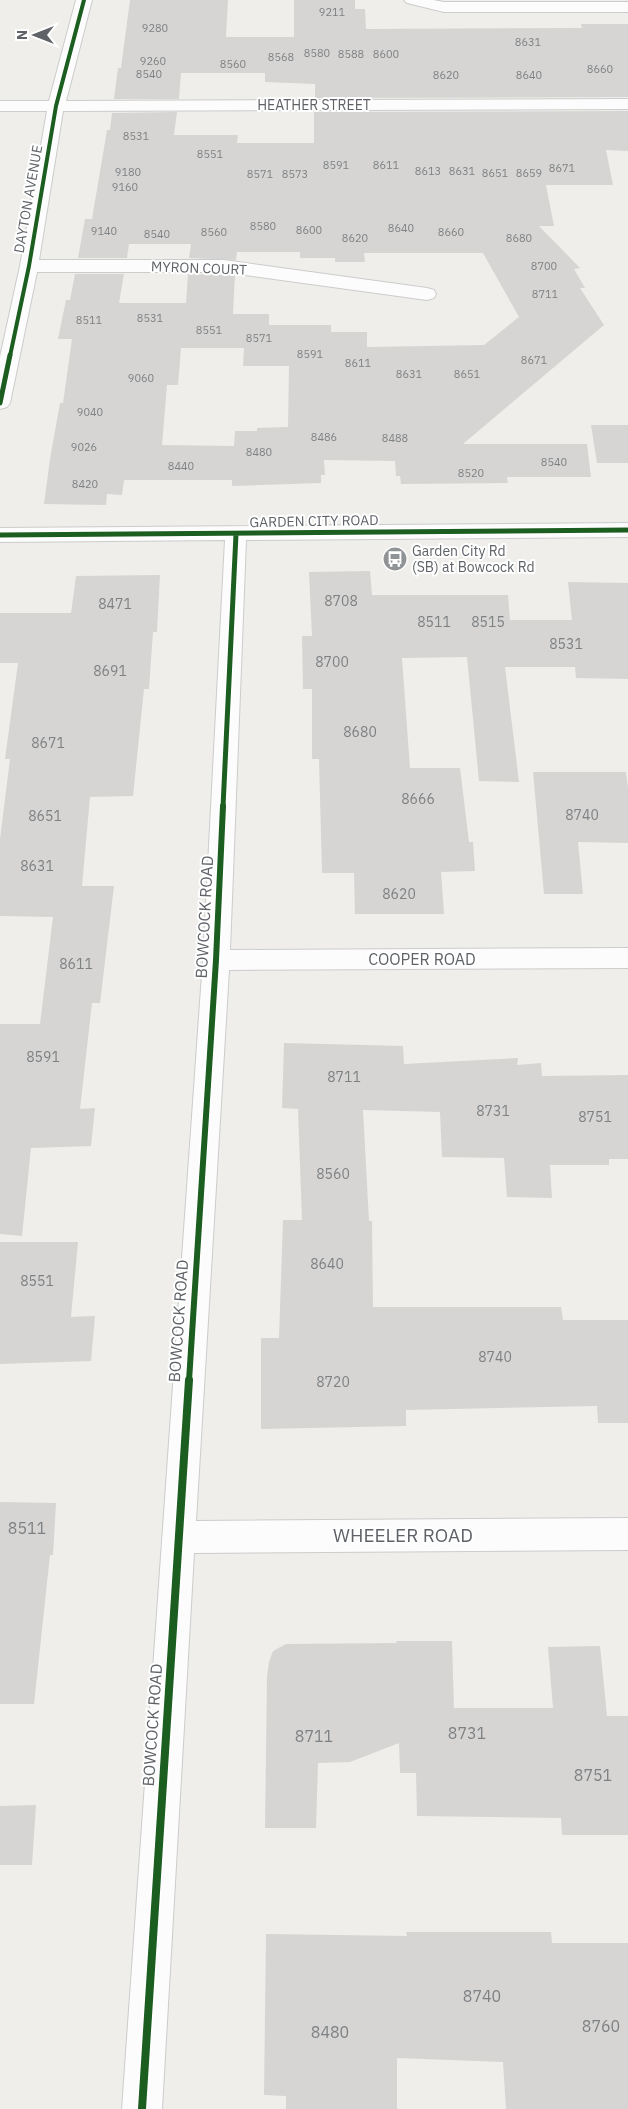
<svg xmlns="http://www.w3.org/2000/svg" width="628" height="2109" font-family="'IBM Plex Sans',sans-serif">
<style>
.building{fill:#d6d5d3;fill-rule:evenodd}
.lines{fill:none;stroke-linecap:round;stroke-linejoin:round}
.minor-casing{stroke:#cbcccc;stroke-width:2}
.minor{fill:#fdfcfc;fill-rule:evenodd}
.cycleway-far3-casing{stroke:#fff;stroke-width:5.5}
.cycleway-far2-casing{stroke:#fff;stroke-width:8}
.cycleway-far1-casing{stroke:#fff;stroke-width:9}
.cycleway-casing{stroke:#fff;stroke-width:11}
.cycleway-far3{stroke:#1b5e20;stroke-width:4}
.cycleway-far2{stroke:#1b5e20;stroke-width:5}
.cycleway-far1{stroke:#1b5e20;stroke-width:6}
.cycleway{stroke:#1b5e20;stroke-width:8}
.labels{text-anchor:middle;stroke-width:4;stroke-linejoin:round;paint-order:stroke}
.far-number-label{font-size:11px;fill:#7e8184}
.far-street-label{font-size:14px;fill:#5f6368;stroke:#fff}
.far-poi-label{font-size:14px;fill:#5f6368;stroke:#fff;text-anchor:start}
.number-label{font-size:14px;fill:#7e8184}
.street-label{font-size:16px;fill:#5f6368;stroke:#fff}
.near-number-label{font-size:16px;fill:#7e8184}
.near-street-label{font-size:19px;fill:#5f6368;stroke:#fff}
</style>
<rect width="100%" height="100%" fill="#efeeea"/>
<path class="building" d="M 130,0 L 228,0 L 226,37 L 294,37 L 294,0 L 355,0 L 355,9 L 365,9 L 366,29 L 582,28 L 581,24 L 628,24 L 628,97 L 315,98 L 315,84 L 265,82 L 265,73 L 181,73 L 179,99 L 114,99 L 118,68 L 121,68 Z
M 628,111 L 628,151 L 606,150 L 613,185 L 546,185 L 554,226 L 539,226 L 580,268 L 574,269 L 585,288 L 580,288 L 604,325 L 463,444 L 587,444 L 591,477 L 507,477 L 508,483 L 401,484 L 400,476 L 396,476 L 395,461 L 324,460 L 325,475 L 321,475 L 321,483 L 232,486 L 232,480 L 124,480 L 122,495 L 107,494 L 106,505 L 44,504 L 50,459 L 60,403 L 63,403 L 72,339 L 58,339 L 66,300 L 70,300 L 75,274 L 124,274 L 119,303 L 186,303 L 188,274 L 235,275 L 233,314 L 269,314 L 269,325 L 331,325 L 331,332 L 367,332 L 367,347 L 484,345 L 519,317 L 483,253 L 364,253 L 365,262 L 335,262 L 335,258 L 300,258 L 300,252 L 237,252 L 236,260 L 189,258 L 191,244 L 129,244 L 127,258 L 78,258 L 85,219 L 92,219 L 107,130 L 110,130 L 112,113 L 177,112 L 174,135 L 238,135 L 237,143 L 314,143 L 314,112 ZM 181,348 L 244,348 L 243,366 L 289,366 L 288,427 L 257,428 L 257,431 L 235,431 L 234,446 L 162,445 L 167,385 L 178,385 Z
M 591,425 L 628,425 L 628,463 L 597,463 Z
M 370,571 L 372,595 L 508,595 L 510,620 L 572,620 L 568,582 L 628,583 L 628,679 L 576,678 L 575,667 L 505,667 L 519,782 L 479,781 L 467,657 L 402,658 L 410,768 L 460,768 L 469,842 L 473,842 L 475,871 L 441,872 L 444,914 L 355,914 L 354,873 L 322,873 L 319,759 L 312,759 L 312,689 L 303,689 L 302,636 L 312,636 L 309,572 Z
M 160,575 L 157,632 L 153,632 L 149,689 L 144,689 L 133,796 L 90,797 L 82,886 L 114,886 L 100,1003 L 92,1003 L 80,1109 L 95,1108 L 91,1146 L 31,1148 L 22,1236 L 0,1234 L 0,1024 L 40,1024 L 53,917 L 0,916 L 0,839 L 10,759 L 5,759 L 18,663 L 0,663 L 0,613 L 71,613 L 76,576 Z
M 533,772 L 626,772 L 628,789 L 628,843 L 578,842 L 583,894 L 544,894 Z
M 284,1043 L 403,1046 L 404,1064 L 518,1058 L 517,1065 L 541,1063 L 542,1076 L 628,1075 L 628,1159 L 609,1159 L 609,1165 L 550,1165 L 552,1198 L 507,1197 L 504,1158 L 442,1157 L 440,1112 L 363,1110 L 369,1221 L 372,1221 L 373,1307 L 561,1307 L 563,1320 L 628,1320 L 628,1423 L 598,1423 L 597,1406 L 406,1410 L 406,1426 L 261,1429 L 261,1338 L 279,1338 L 283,1220 L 302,1220 L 298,1109 L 282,1108 Z
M 0,1242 L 78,1242 L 71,1317 L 95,1316 L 91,1361 L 0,1364 Z
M 0,1502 L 56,1503 L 53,1555 L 50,1555 L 34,1704 L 0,1704 Z
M 396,1641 L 452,1641 L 454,1708 L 553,1708 L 548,1647 L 600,1646 L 607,1716 L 628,1716 L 628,1835 L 562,1835 L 561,1818 L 417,1816 L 416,1773 L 400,1773 L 399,1743 L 350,1762 L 318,1763 L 316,1828 L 265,1828 L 267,1677 L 269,1662 L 273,1651 L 286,1644 L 397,1643 Z
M 36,1805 L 32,1865 L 0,1865 L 0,1806 Z
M 406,1932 L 551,1932 L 552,1943 L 628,1943 L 628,2109 L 506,2109 L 503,2062 L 397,2058 L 397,2109 L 286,2109 L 286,2096 L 264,2095 L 266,1934 L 407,1936 Z"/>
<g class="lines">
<defs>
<path id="minor" d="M 76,0 L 92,0 L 66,101 L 628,99 L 628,109 L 63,111 L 39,260 L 224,260 L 427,288 L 434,290 L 436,294 L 434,298 L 427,300 L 224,272 L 37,272 L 10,403 L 7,407 L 0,409 L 0,357 L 20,266 L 47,111 L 0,111 L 0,101 L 49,101 Z
M 404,0 L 433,0 L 444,2 L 628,2 L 628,12 L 444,12 L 407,3 Z
M 628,523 L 628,537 L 246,540 L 230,950 L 628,948 L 628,968 L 229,970 L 196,1521 L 628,1518 L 628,1550 L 194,1553 L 162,2109 L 122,2109 L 203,960 L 225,540 L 0,542 L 0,528 Z"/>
</defs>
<use href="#minor" class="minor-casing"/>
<use href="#minor" class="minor"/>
<defs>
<path id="cycleway-far3" d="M 10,356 L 29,266 L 56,106 L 84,0"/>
<path id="cycleway-far2" d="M 0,403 L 10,355
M 0,535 L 628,530
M 223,807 L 236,534"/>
<path id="cycleway-far1" d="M 189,1381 L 216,960 L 223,806"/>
<path id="cycleway" d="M 142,2109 L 189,1380"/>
</defs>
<use href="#cycleway-far3" class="cycleway-far3-casing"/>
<use href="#cycleway-far2" class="cycleway-far2-casing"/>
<use href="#cycleway-far1" class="cycleway-far1-casing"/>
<use href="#cycleway" class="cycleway-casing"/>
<use href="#cycleway-far3" class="cycleway-far3"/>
<use href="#cycleway-far2" class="cycleway-far2"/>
<use href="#cycleway-far1" class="cycleway-far1"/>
<use href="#cycleway" class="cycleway"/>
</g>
<defs>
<symbol id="bus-disc" viewBox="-11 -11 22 22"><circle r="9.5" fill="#919496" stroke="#fff"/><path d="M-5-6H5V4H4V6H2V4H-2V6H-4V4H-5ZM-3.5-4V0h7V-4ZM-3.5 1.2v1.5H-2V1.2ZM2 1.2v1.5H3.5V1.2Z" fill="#fff"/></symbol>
</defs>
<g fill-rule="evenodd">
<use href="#bus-disc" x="381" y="545" width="28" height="28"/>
</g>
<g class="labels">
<g class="far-number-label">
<text x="332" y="16">9211</text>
<text x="155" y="32">9280</text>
<text x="528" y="46">8631</text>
<text x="317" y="57">8580</text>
<text x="351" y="58">8588</text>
<text x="386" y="58">8600</text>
<text x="281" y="61">8568</text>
<text x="153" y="65">9260</text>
<text x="233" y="68">8560</text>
<text x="600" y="73">8660</text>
<text x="149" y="78">8540</text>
<text x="446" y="79">8620</text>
<text x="529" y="79">8640</text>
<text x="136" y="140">8531</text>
<text x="210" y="158">8551</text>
<text x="336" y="169">8591</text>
<text x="386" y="169">8611</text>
<text x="562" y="172">8671</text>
<text x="428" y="175">8613</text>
<text x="462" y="175">8631</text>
<text x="128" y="176">9180</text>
<text x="495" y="177">8651</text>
<text x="529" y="177">8659</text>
<text x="260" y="178">8571</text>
<text x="295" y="178">8573</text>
<text x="125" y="191">9160</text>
<text x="263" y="230">8580</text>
<text x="401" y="232">8640</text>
<text x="309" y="234">8600</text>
<text x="104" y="235">9140</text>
<text x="214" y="236">8560</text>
<text x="451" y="236">8660</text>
<text x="157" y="238">8540</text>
<text x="355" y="242">8620</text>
<text x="519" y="242">8680</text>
<text x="544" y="270">8700</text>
<text x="545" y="298">8711</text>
<text x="150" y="322">8531</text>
<text x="89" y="324">8511</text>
<text x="209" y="334">8551</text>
<text x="259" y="342">8571</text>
<text x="310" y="358">8591</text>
<text x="534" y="364">8671</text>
<text x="358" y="367">8611</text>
<text x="409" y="378">8631</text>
<text x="467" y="378">8651</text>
<text x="141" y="382">9060</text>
<text x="90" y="416">9040</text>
<text x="324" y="441">8486</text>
<text x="395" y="442">8488</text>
<text x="84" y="451">9026</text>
<text x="259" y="456">8480</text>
<text x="554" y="466">8540</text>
<text x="181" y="470">8440</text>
<text x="471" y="477">8520</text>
<text x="85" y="488">8420</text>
</g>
<g class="far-street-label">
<text x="314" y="110">HEATHER STREET</text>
<text transform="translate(28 199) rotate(-80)" y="5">DAYTON AVENUE</text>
<text transform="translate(199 268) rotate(2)" y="5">MYRON COURT</text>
<text transform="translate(314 521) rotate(-1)" y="5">GARDEN CITY ROAD</text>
</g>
<g class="far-poi-label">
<text x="412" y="556">Garden City Rd<tspan x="412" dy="16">(SB) at Bowcock Rd</tspan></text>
</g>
<g class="number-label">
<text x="341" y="606">8708</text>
<text x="115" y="609">8471</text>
<text x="434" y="627">8511</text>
<text x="488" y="627">8515</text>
<text x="566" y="649">8531</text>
<text x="332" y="667">8700</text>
<text x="110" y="676">8691</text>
<text x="360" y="737">8680</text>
<text x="48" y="748">8671</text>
<text x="418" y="804">8666</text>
<text x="582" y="820">8740</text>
<text x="45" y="821">8651</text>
<text x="37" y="871">8631</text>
<text x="399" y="899">8620</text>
<text x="76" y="969">8611</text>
<text x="43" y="1062">8591</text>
<text x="344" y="1082">8711</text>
<text x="493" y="1116">8731</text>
<text x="595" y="1122">8751</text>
<text x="333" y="1179">8560</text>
<text x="327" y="1269">8640</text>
<text x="37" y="1286">8551</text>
<text x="495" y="1362">8740</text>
<text x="333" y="1387">8720</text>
</g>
<g class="street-label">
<text transform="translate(204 917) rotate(-87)" y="6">BOWCOCK ROAD</text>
<text x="422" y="965">COOPER ROAD</text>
<text transform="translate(178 1321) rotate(-86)" y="6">BOWCOCK ROAD</text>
<text transform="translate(152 1725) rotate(-86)" y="6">BOWCOCK ROAD</text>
</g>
<g class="near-number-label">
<text x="27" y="1534">8511</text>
<text x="467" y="1739">8731</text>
<text x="314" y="1742">8711</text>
<text x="593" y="1781">8751</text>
<text x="482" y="2002">8740</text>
<text x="601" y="2032">8760</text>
<text x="330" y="2038">8480</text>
</g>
<g class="near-street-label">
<text x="403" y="1542">WHEELER ROAD</text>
</g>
</g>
<g transform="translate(35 35) rotate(270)" stroke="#ffffff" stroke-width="4" paint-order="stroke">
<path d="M0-4L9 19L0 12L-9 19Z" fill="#5f6368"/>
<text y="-8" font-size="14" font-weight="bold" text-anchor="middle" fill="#5f6368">N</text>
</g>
</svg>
